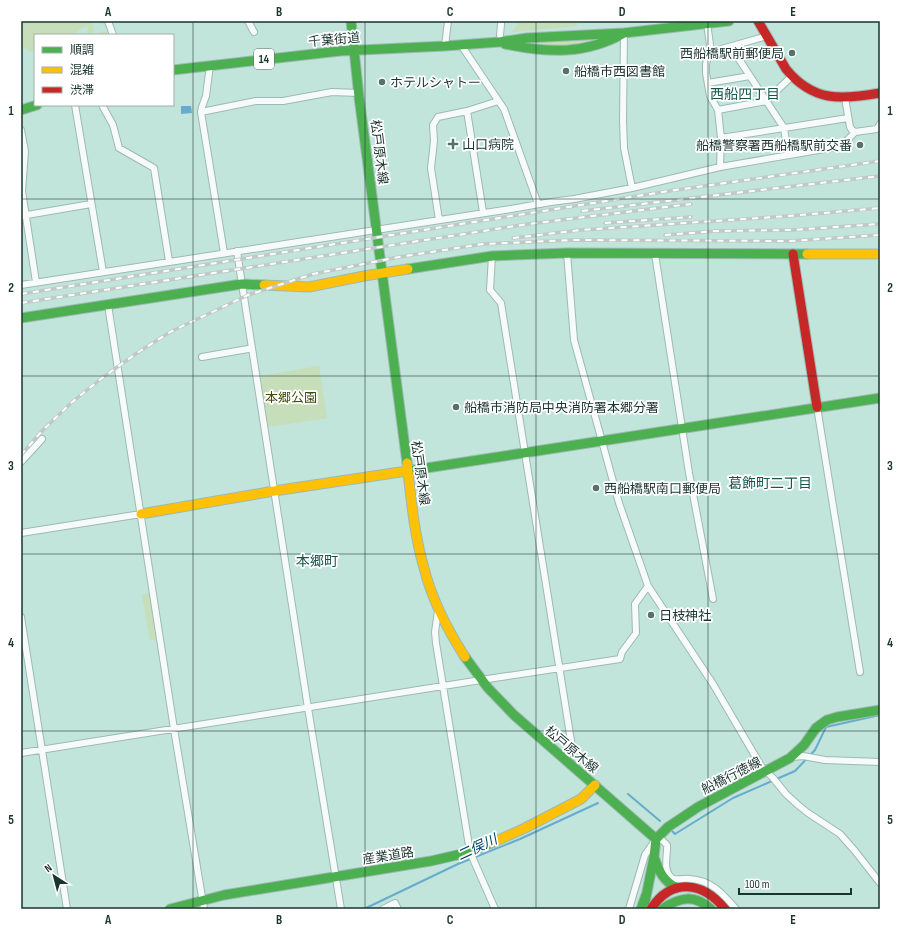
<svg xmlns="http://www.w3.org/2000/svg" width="901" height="930" font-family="'Sofia Sans Condensed','Noto Sans JP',sans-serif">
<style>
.green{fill:#c6deb9}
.water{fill:#67acce}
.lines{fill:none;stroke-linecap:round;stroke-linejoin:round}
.stream{stroke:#67acce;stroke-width:2}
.street-casing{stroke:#9eb9b3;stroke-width:8}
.fast-casing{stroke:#9eb9b3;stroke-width:11}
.slow-casing{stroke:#9eb9b3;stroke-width:11}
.jam-casing{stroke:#9eb9b3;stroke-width:11}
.street{stroke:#f6fbfa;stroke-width:6}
.fast{stroke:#4caf50;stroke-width:9}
.slow{stroke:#ffc107;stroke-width:9}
.jam{stroke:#c62828;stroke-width:9}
.rail-casing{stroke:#bfcac7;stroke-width:3.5}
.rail{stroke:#fff;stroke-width:2;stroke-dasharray:6;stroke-linecap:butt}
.grid{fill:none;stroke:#1a342e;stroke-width:1;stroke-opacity:0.55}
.poi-dot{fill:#54726b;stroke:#fff;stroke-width:1.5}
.labels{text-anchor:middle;stroke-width:3.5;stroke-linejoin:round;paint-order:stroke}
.shield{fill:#fff;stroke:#5f716d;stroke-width:1}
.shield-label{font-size:12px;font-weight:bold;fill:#1a342e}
.street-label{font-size:13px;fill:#1a342e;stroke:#fff}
.poi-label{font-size:13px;fill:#1a342e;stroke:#fff;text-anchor:start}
.park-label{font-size:13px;fill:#414b0b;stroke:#fff}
.neighbourhood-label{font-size:14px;fill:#17574c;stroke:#fff}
.water-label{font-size:14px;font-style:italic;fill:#004769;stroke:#fff}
.neatline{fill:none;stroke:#1a342e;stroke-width:1.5}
.grid-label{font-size:13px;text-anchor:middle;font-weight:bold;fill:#1a342e}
</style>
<rect width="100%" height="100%" fill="#c1e4db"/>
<path class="green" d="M 21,21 L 103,21 L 107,27 L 103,24 L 94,22 L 92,23 L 94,29 L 93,34 L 105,31 L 110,35 L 87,35 L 88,26 L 80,29 L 75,35 L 35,35 L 35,52 C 30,53 26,47 21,48 Z
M 520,21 L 577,21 L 577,26 L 512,32 Z
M 600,37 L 599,42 L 554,47 L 529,44 L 528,43 Z
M 319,366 L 327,418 L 268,427 L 261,376 Z
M 150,593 L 157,639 L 150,640 L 142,595 Z"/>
<path class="water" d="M 181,106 L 191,106 L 192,113 L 181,114 Z"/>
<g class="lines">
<path class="stream" d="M 628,794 L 660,821
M 671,830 L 675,834 L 733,798 L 795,771 L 815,750 L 826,727 L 880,715
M 364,909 L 458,864 L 520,839 L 598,803"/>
<defs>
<path id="street" d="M 108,21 L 113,35
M 248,21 L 254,32
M 707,23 L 711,52
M 624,33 L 623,120 L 624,148 L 632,188
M 500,35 L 501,24
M 461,45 L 504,109 L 538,204
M 445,46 L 448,21
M 731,47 L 784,128 L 788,155
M 210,65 L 206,96 L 202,107 L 201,112 L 224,253
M 708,83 L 750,76
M 845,98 L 850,127 L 852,130 L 855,132
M 75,105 L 103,272
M 102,105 L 113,125 L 119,148 L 154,168 L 169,261
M 718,110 L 766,101 L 792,76
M 467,111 L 483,212
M 201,112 L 256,101 L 283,101 L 332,92 L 359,93
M 21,130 L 25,151 L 22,191 L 36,282
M 721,138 L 848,118
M 720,167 L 721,138 L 718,110 L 710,96 L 706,73 L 706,64 L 708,57 L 711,52 L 767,36
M 21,216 L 91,204
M 439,220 L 431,168 L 434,141 L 433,125 L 438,117 L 467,111 L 495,102 L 498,100
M 237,251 L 241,278
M 567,253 L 574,340 L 619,503 L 648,586 L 713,684 L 761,766 L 773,778 L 786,794 L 798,805 L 808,813 L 840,834 L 855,851 L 880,883
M 655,254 L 689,473 L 713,599
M 492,256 L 490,290 L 501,303 L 572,747 L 565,759
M 242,284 L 308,708 L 341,909
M 21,285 L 511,209 L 551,202 L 574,199 L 632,188 L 720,167 L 842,146 L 855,132 L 877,129 L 880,124
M 108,305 L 174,729 L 204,909
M 202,357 L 248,349
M 817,407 L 860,672
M 21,462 L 42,439
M 21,533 L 141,514
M 438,611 L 435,632 L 436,643 L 470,852 L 495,909
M 21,617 L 67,909
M 21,753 L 481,680 L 620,659 L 622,652 L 636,633 L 635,604 L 648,586
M 792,757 L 803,756 L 825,760 L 880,762
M 383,909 L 395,903 L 398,909
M 629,909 L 645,855 L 656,839 L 660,838 L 667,845 C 668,854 662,871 672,878 C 675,881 685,878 690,879 C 711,880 723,894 736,909"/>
<path id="fast" d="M 351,21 L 359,97 L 407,463
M 505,44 C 548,53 585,55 624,33
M 173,70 L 340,51 L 445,46 L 499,42 L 527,38 L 624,33 L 729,21
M 21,110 L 37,105
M 408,269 L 492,256 L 567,253 L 807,254
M 21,318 L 242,284 L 264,285
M 407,471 L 880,398
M 465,657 L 488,688 L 514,715 L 656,839
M 654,857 C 659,871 663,881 677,888
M 645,902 L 654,857 L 656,839 L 668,827 L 698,807 L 790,758 L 804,745 L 816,728 L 827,720 L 837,717 L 880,710
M 170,909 L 224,895 L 431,861 L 470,852 L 494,842
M 641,909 L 646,895
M 662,909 C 680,897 694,894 711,909"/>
<path id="slow" d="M 807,254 L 880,254
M 264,285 L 309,287 L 364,276 L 408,269
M 407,463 C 411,498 414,534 424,568 C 432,600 447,629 465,657
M 141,514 L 274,491 L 407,471
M 494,842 L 525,828 L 581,799 L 595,785"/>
<path id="jam" d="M 758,21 L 786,69 C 813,102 841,100 880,93
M 793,254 L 817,407
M 651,909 C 672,877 703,882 725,909"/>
</defs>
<use href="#street" class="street-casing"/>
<use href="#fast" class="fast-casing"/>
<use href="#slow" class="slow-casing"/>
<use href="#jam" class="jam-casing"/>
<use href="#street" class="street"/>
<use href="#fast" class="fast"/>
<use href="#slow" class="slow"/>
<use href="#jam" class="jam"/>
<defs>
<path id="rail" d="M 582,211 L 880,176
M 605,223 L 691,217
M 665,235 L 717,231 L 792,230 L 880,224
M 513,238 L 581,230 L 789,216 L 880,208
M 21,294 L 669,191 L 880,161
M 21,303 L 528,224 L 691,204
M 21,455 L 42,431 L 71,403 L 102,378 L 137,353 L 170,332 L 248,295 L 313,274 L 399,257 L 483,244 L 574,240 L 791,241 L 880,235"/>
</defs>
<use href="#rail" class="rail-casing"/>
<use href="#rail" class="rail"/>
</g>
<path class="grid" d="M 193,21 L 193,909M 365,21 L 365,909M 536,21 L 536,909M 708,21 L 708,909M 21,199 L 880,199M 21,376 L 880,376M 21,554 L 880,554M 21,731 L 880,731"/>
<g class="poi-dot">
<circle cx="792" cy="53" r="4"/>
<circle cx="566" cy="71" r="4"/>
<circle cx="382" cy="82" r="4"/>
<path d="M451 138h4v4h4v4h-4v4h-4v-4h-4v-4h4z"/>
<circle cx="860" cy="145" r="4"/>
<circle cx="456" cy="407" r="4"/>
<circle cx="596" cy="488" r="4"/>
<circle cx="651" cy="615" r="4"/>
</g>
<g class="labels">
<rect class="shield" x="254" y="49" width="20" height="20" rx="3"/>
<g class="shield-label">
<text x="264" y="63">14</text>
</g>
<g class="street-label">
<text transform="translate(334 39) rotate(-5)" y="5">千葉街道</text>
<text transform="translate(380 152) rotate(83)" y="5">松戸原木線</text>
<text transform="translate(421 473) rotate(82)" y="5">松戸原木線</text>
<text transform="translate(572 749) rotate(40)" y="5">松戸原木線</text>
<text transform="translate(731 775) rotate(-27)" y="5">船橋行徳線</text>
<text transform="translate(388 855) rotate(-9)" y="5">産業道路</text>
</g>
<g class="poi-label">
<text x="784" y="58" text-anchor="end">西船橋駅前郵便局</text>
<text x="574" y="76">船橋市西図書館</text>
<text x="390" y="87">ホテルシャトー</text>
<text x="462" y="149">山口病院</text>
<text x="852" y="150" text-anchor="end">船橋警察署西船橋駅前交番</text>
<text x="464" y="412">船橋市消防局中央消防署本郷分署</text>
<text x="604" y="493">西船橋駅南口郵便局</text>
<text x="659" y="620">日枝神社</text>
</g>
<g class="park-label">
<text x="291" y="402">本郷公園</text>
</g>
<g class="neighbourhood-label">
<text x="745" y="99">西船四丁目</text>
<text x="770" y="488">葛飾町二丁目</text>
<text x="317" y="566">本郷町</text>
</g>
<g class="water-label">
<text transform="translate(477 847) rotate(-25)" y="5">二俣川</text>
</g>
</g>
<rect width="901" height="930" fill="none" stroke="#ffffff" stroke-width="44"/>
<rect x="34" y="34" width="140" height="72" fill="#ffffff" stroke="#a3aeab"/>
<rect x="42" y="47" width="20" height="6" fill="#4caf50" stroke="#a3aeab"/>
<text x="70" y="54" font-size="12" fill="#1a342e">順調</text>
<rect x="42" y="67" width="20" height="6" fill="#ffc107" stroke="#a3aeab"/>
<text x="70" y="74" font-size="12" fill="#1a342e">混雑</text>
<rect x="42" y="87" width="20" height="6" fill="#c62828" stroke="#a3aeab"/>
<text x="70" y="94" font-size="12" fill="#1a342e">渋滞</text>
<g transform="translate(54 876) rotate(324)" stroke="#ffffff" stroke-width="3" paint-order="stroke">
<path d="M0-3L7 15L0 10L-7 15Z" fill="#1a342e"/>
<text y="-6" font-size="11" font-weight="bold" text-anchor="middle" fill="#1a342e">N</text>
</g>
<path d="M739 888v6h112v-6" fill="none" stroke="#1a342e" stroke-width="2"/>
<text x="745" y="888" font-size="12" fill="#1a342e" stroke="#ffffff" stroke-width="3" paint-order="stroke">100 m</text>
<rect x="22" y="22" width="857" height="886" class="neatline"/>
<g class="grid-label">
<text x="108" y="16">A</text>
<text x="279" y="16">B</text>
<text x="450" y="16">C</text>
<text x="622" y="16">D</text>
<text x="793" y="16">E</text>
<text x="11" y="115">1</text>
<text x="890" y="115">1</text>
<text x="11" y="292">2</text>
<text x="890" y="292">2</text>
<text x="11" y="470">3</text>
<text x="890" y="470">3</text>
<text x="11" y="647">4</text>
<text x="890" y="647">4</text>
<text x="11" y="824">5</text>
<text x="890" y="824">5</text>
<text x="108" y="924">A</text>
<text x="279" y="924">B</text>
<text x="450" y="924">C</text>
<text x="622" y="924">D</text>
<text x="793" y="924">E</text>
</g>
</svg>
